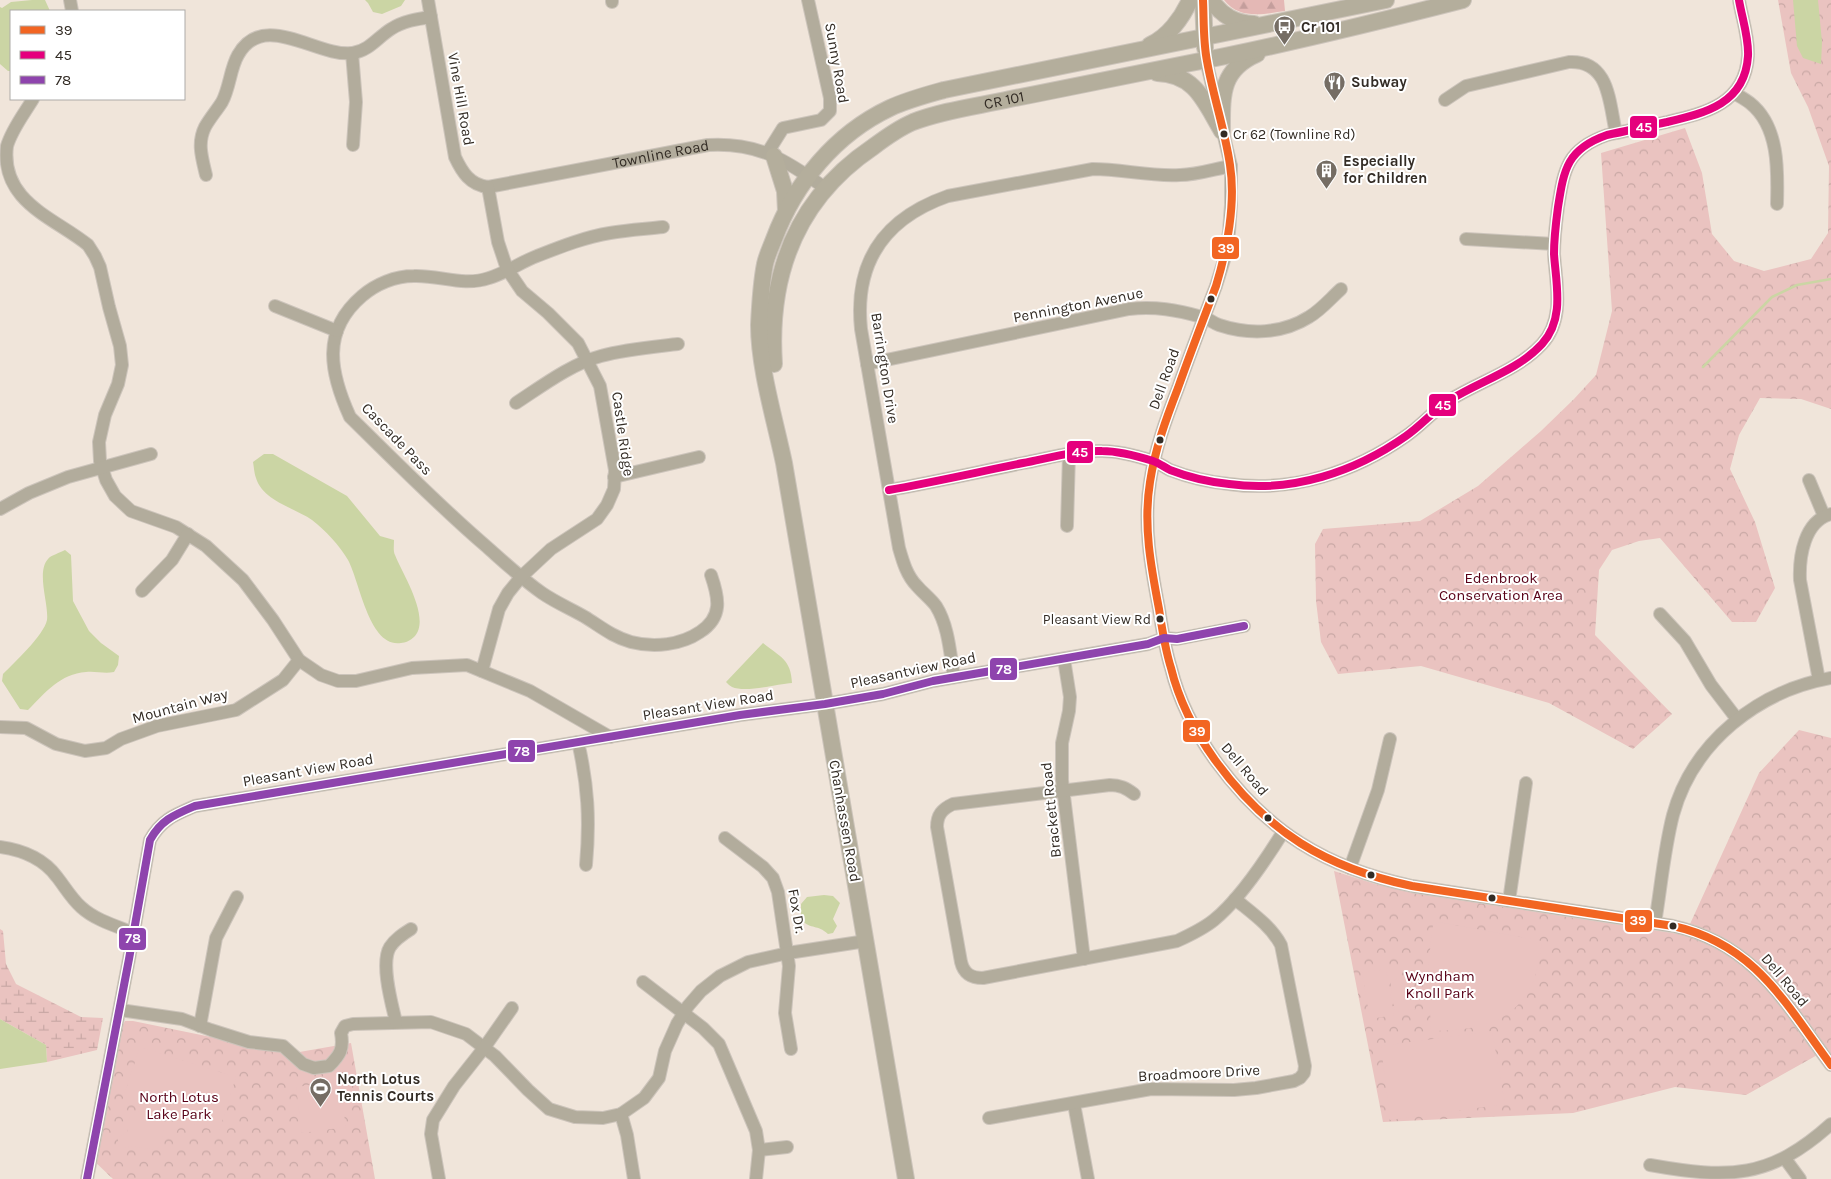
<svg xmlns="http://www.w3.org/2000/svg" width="1831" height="1179" font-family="Karla,sans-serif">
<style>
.forest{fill:url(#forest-firs)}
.wetland{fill:url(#wetland-marsh)}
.park{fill:url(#park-crowns)}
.pitch{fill:#eac3c0}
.water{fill:#cbd5a4}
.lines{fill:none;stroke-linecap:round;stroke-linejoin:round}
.stream{stroke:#cbd5a4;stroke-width:2.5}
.minor-casing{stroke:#ccc4bb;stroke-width:14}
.major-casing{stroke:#ccc4bb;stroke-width:18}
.minor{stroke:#b2ac9c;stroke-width:12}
.major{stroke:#b4ae9c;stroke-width:16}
.bus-1-casing{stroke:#fff;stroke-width:11}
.bus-2-casing{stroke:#fff;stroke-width:11}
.bus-3-casing{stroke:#fff;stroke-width:11}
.bus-1{stroke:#f26522;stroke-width:8}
.bus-2{stroke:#e5007d;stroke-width:8}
.bus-3{stroke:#8e44ad;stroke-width:8}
.bus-dot{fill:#332c25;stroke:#fff;stroke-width:2}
.labels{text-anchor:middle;stroke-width:4;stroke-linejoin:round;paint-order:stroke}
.bus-label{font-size:14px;fill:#332c25;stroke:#fff;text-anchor:start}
.poi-label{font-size:15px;font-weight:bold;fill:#332c25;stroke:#fff;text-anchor:start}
.street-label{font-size:15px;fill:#332c25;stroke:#fff}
.park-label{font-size:15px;fill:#580017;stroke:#fff}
.line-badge{stroke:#fff;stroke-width:2}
.badge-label{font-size:14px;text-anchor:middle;font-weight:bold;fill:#fff}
</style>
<defs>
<pattern id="forest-firs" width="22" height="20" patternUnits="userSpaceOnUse" patternTransform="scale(1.25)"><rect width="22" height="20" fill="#e4b8b5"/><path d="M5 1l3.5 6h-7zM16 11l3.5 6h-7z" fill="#c49e9c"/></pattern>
<pattern id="wetland-marsh" width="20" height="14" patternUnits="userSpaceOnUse" patternTransform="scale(1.25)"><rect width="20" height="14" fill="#eac3c0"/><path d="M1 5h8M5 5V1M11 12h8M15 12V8" fill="none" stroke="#c9a8a5"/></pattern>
<pattern id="park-crowns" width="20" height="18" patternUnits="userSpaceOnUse" patternTransform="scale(1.25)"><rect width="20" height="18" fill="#eac3c0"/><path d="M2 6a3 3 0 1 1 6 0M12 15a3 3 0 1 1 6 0" fill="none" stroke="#c9a8a5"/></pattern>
</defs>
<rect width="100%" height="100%" fill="#f0e5da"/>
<path class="forest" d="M 1224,0 L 1284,0 L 1285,11 C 1263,14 1240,20 1224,0 Z"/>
<path class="wetland" d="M 0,929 L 3,931 L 6,964 L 16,984 L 81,1017 L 103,1018 L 97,1050 L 47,1062 L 46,1045 L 0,1019 Z"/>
<path class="park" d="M 1778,0 L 1831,0 L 1831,409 L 1801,399 L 1760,398 L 1739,435 L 1730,469 L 1755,522 L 1775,588 L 1756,622 L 1732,622 L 1660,538 L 1639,541 L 1612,550 L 1599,570 L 1595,635 L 1672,714 L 1633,749 L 1549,703 L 1421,666 L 1338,674 L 1321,642 L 1316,601 L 1315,544 L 1323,529 L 1420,521 L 1478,486 L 1541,431 L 1574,399 L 1596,375 L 1612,311 L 1601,153 L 1685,128 L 1702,173 L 1712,234 L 1734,261 L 1764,271 L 1811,259 L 1828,233 L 1829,166 L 1808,107 L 1791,73 Z
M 1799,730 L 1831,738 L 1831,1054 L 1828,1049 L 1746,1095 L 1675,1087 L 1573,1113 L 1383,1122 L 1334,871 L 1375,884 L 1414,893 L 1685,935 L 1759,773 Z
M 125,1021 L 133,1021 L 264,1048 L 281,1049 L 288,1054 L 351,1043 L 375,1179 L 113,1179 L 91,1158 L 120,1030 Z"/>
<path class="pitch" d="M 1438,922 L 1542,941 C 1540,955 1538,970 1533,982 C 1513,1026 1473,1030 1431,1031 L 1428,966 L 1433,925 Z
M 1386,969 L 1394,1015 L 1370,1019 L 1362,973 Z
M 1409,977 L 1415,1009 L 1395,1012 L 1390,980 Z
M 1492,1031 L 1505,1104 L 1390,1120 L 1381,1046 Z
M 140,1047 L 236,1077 L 219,1132 L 122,1101 Z
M 339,1081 L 346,1127 L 302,1133 L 296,1087 Z
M 140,1111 C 146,1112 153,1113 157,1116 C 168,1125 164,1141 156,1150 L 131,1146 L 126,1148 L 121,1147 L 118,1141 L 118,1137 L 127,1132 L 130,1113 Z"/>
<path class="water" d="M 32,0 L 45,0 L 50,11 L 11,11 L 11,71 L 8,71 L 0,64 L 0,7 L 2,8 L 11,2 Z
M 365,0 L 405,0 L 401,6 L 382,14 L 373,12 L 368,3 Z
M 1793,0 L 1818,0 L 1822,42 L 1821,64 L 1803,58 L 1797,46 Z
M 264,454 L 273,454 L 347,496 L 380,536 L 394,540 C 394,545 393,551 395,555 C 402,573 432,619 414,637 C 411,640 405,643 401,643 C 369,648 360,582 348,560 C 340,546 325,530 312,520 C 295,508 263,501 256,478 C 254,473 254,467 253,462 Z
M 65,550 L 71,555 L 73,601 L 89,631 L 101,643 L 119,656 L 118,665 L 114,672 C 104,674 96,671 86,672 C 60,674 46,692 28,710 L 20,709 L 2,681 L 3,674 C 14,663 44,635 47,620 C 49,604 36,572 48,559 C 51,555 60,553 65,550 Z
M 763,643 C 780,657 791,659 792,683 C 777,684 746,693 732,687 C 730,686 728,684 726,682 Z
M 824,895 L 833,896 L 840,903 L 833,919 L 837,926 L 833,933 L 828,934 C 817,924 812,930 801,920 L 801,904 L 807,897 Z
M 0,1019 L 46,1045 L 47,1062 L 0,1069 Z"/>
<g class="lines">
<path class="stream" d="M 1703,367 L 1772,297 L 1797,285 L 1831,279"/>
<defs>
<g id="minor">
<path d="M 70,0 L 72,11"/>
<path id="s1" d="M 428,0 L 455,157 C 462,172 470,185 488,187 L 708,145 C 758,142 786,160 825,188"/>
<path d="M 612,2 L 612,0"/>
<path d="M 352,53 L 356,102 L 353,145"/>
<path d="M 1206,60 L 1231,166 L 1231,205 L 1229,232 L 1224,260 L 1216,286 C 1203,320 1190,354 1178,388 C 1166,419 1155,449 1150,482 C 1143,525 1151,567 1159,609 C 1162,629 1165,649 1171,668 C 1179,701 1195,732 1215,760 C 1267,832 1326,868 1412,886 L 1673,926 C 1755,944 1785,1003 1831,1065"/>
<path d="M 1734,93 C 1739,96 1745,99 1750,103 C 1779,126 1778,170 1777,204"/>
<path d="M 33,99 C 24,114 12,129 7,146 C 0,202 55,218 88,245 L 95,256 L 100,267 L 109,307 L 120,346 L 122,365 L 118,384 L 105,415 L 99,442 L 100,461 L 106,480 L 115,496 L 131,511 L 176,527 L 206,546 L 243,580 L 273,620 L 299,660 L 321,675 L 338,681 L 356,681 L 412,668 L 467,665 L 530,691 L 610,737"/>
<path d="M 1445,100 L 1466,86 L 1569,62 C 1610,60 1609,103 1616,133"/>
<path d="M 768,152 L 783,128 L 821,120 L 830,111 L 830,98 L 808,0"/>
<path d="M 206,175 C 202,158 197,143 205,127 C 210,118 217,110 222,102 C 230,87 230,69 238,55 C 264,9 317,58 353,53 C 370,50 378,37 391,29 C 403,21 417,19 431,17"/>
<path d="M 663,227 C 645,229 627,230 610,233 C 585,237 560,247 537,256 C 521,262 506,273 489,278 C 463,287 440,275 414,276 C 395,276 376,284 362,296 C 321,331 330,373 350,417 C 395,461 439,506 487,547 C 505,563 522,579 542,593 C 555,602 571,609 585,617 C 601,627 613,637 631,642 C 654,648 681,645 700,632 C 723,617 719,598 711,575"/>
<path d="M 1466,239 L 1554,244"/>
<path d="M 275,306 L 337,331"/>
<path d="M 867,364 L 1129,309 C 1155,306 1177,310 1202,317 C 1208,318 1213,323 1219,325 C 1249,335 1282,334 1309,317 C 1321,310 1330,299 1341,289"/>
<path d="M 516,403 C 542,386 571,364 601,356 C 626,349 652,347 678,344"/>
<path d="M 614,477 L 699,457"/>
<path d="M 1809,480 L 1824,516"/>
<path d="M 889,490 C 934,482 978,472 1023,463 C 1049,458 1076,450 1102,451 C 1118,451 1137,456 1153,461 C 1159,463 1164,467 1170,470 C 1188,477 1209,482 1229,484 C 1292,493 1355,472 1406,436 C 1422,425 1434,410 1450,400 C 1480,381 1517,371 1542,344 C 1565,319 1556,284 1554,254 C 1554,238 1556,222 1558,207 C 1564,169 1567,149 1607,135 C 1627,131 1647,126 1667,122 C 1705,113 1745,104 1748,56 C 1749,38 1742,18 1739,0"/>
<path d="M 0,509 L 29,493 L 68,477 L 151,454"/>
<path d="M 1067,526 L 1069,454"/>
<path d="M 142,591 L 172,560 L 188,534"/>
<path d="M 1660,614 L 1685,641 L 1711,685 L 1737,719"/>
<path d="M 1064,659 L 1070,697 L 1069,711 L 1062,743 L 1062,780 L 1084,959"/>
<path d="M 482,671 L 499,609 L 508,593 L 521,577 L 551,549 L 597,519 L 607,505 L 614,489 L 615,470 L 600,386 L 578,343 L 548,313 L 522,291 L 507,269 L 498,242 L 488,187"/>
<path d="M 954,677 C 950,654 949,627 936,606 C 931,599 923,593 917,586 C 907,576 903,562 899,548 L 861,329 C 854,261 885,218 948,196 L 1093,169 C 1122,169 1151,177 1180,175 C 1197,175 1214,169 1231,166"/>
<path d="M 1819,680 L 1800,580 C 1799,557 1804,521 1831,514"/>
<path d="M 0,727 L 26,728 L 56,744 L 85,751 L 106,748 L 121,739 L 157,726 L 236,710 L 283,680 L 299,660"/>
<path d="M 578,742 C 588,785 590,820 586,865"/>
<path d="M 1134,794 C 1126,788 1120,785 1110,785 L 953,804 C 942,809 937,815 937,827 L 961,962 C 964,974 971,978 983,978 L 1177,941 C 1190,935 1203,929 1214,920 C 1240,899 1265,861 1283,832"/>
<path d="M 725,838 L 763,867 L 773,878 L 778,892 L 789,966 L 785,1013 L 791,1049"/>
<path d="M 0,847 C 22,850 43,858 57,877 C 65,887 71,898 81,907 C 95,920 116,926 134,933"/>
<path d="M 1350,868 L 1378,790 L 1390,739"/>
<path d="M 1509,901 L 1526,783"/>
<path d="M 1655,923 C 1661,887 1664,850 1673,815 C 1693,742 1758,691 1831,678"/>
<path d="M 643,982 L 703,1028 L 719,1044 L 756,1131 L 759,1150 L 756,1179"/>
<path d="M 120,1010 L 182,1019 L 211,1030 L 249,1042 L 283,1046 L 303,1064 L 314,1068 L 329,1066 C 340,1055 344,1049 341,1033 L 345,1026 L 353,1024 L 431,1022 L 466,1034 L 495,1056 L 528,1090 L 549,1109 L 575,1117 L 603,1118 L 621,1114 L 644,1098 L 659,1078 L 665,1051 L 677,1024 L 688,1006 L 701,991 L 720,976 L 748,962 L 788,953 L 866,941"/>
<path d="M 396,1022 C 392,1005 380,963 390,947 C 395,939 403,934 411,929"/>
<path d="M 200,1026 L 216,938 L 237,897"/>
<path d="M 1074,1104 L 1088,1179"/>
<path d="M 621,1114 L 627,1135 L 634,1179"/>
<path d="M 989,1118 L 1151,1089 L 1234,1090 L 1256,1088 L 1294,1081 L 1300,1078 L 1304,1073 L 1305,1066 L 1281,945 C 1271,926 1252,913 1235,899"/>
<path d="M 759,1150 L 787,1147"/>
<path d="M 1786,1160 L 1800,1179"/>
<path d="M 1650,1165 C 1729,1179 1770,1179 1831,1124"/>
<path d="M 87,1179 L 129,959 L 150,840 C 161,820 174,815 195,806 L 740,715 L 825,704 L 883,694 L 933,681 L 1148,644 L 1164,638 L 1177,639 L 1244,626"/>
<path d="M 439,1179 L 431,1134 L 433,1120 L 454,1086 L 484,1048 L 512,1008"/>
</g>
<g id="major">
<path d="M 1203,0 L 1205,48"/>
<path d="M 1211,0 C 1222,16 1235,23 1254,24"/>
<path d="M 1150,45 C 1168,37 1182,18 1190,0"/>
<path d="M 1157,73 C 1196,74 1205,103 1222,131"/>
<path d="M 1222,131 C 1222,96 1220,70 1257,54"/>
<path d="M 774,156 L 785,191 L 786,211"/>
<path id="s2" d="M 774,364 C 768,274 796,199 873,147 C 885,138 899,128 913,122 C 944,110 979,106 1010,99 C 1067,88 1124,76 1180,65 C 1276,47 1369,24 1463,0"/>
<path d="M 906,1179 L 784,463 C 775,420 759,368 759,325 C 760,304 761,284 765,264 C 767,255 771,247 774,239 C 795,183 835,134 890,108 C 907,100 926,95 944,90 L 1386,0"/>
</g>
</defs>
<use href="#minor" class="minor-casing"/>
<use href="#major" class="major-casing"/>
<use href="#minor" class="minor"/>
<use href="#major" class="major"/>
<defs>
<path id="bus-1" d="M 1203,0 C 1204,20 1203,41 1207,61 C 1213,96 1225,130 1230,165 C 1236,203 1227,250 1216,286 C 1203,320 1190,354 1178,388 C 1166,419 1155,449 1150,482 C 1143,525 1151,567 1159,609 C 1162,629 1165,649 1171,668 C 1179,701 1195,732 1215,760 C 1267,832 1326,868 1412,886 L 1673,926 C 1755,944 1785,1003 1831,1065"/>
<path id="bus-2" d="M 889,490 C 934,482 978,472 1023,463 C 1049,458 1076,450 1102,451 C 1118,451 1137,456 1153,461 C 1159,463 1164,467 1170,470 C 1188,477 1209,482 1229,484 C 1292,493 1355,472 1406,436 C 1422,425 1434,410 1450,400 C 1480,381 1517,371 1542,344 C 1565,319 1556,284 1554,254 C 1554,238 1556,222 1558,207 C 1564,169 1567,149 1607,135 C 1627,131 1647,126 1667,122 C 1705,113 1745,104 1748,56 C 1749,38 1742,18 1739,0"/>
<path id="bus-3" d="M 87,1179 L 129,959 L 150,840 C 161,820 174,815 195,806 L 740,715 L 825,704 L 883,694 L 933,681 L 1148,644 L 1164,638 L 1177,639 L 1244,626"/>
</defs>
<use href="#bus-1" class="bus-1-casing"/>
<use href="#bus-2" class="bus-2-casing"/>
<use href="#bus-3" class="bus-3-casing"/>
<use href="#bus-1" class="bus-1"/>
<use href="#bus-2" class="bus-2"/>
<use href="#bus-3" class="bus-3"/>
</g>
<defs>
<symbol id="bus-pin" viewBox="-11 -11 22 30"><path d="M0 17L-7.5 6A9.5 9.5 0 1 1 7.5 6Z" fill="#756d64" stroke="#fff"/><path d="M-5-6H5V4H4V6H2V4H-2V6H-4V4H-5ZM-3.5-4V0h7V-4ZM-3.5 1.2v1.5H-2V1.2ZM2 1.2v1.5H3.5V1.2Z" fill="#fff"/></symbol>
<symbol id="restaurant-pin" viewBox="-11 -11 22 30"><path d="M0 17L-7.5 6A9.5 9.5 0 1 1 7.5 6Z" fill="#756d64" stroke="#fff"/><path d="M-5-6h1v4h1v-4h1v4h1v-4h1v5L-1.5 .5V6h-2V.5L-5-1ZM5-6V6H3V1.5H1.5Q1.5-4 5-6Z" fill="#fff"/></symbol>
<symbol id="building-pin" viewBox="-11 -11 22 30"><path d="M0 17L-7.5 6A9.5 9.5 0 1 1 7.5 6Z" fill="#756d64" stroke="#fff"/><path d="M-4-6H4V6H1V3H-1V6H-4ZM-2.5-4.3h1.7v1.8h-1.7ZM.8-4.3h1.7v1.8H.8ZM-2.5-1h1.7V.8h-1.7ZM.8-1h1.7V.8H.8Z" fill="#fff"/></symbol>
<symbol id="stadium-pin" viewBox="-11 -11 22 30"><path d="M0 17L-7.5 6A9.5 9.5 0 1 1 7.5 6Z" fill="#756d64" stroke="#fff"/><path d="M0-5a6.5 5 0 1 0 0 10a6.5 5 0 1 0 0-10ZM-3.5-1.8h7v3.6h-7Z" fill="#fff"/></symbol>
</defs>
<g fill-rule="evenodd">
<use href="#bus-pin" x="1272" y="14" width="25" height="34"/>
<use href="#restaurant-pin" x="1322" y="70" width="25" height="34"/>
<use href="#building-pin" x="1314" y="158" width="25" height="34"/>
<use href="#stadium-pin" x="308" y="1076" width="25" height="34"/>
</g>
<g class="bus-dot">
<circle cx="1224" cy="134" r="4.5"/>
<circle cx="1211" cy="299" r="4.5"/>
<circle cx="1160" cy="440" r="4.5"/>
<circle cx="1160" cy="619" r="4.5"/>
<circle cx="1268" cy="818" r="4.5"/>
<circle cx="1371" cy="875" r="4.5"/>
<circle cx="1492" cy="898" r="4.5"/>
<circle cx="1673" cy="926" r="4.5"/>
</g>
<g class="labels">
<g class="bus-label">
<text x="1233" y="139">Cr 62 (Townline Rd)</text>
<text x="1151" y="624" text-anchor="end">Pleasant View Rd</text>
</g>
<g class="poi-label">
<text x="1301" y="32">Cr 101</text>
<text x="1351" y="87">Subway</text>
<text x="1343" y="166">Especially<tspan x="1343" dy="17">for Children</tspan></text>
<text x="337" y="1084">North Lotus<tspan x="337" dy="17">Tennis Courts</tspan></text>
</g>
<g class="street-label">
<text transform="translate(837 63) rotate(80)" y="5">Sunny Road</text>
<text transform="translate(461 99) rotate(80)" y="5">Vine Hill Road</text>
<text dy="5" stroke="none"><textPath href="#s2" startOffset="392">CR 101</textPath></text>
<text dy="5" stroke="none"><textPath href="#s1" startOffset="382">Townline Road</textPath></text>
<text transform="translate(1078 305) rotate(-11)" y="5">Pennington Avenue</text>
<text transform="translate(885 368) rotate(81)" y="5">Barrington Drive</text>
<text transform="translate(1164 379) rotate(-70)" y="5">Dell Road</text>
<text transform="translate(623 434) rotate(82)" y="5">Castle Ridge</text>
<text transform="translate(397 439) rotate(46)" y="5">Cascade Pass</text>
<text transform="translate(913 670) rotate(-12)" y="5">Pleasantview Road</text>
<text transform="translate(708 705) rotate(-9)" y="5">Pleasant View Road</text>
<text transform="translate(180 706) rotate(-15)" y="5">Mountain Way</text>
<text transform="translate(1245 769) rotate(50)" y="5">Dell Road</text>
<text transform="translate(308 770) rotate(-10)" y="5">Pleasant View Road</text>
<text transform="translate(1051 810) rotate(-96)" y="5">Brackett Road</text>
<text transform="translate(845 821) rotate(80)" y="5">Chanhassen Road</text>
<text transform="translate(797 911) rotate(80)" y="5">Fox Dr.</text>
<text transform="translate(1785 980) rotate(50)" y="5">Dell Road</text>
<text transform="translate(1199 1073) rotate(-3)" y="5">Broadmoore Drive</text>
</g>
<g class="park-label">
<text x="1501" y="583">Edenbrook<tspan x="1501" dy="17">Conservation Area</tspan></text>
<text x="1440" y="981">Wyndham<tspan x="1440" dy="17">Knoll Park</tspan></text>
<text x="179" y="1102">North Lotus<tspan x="179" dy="17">Lake Park</tspan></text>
</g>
</g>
<g class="line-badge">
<rect x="1629" y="115" width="29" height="24" rx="5" fill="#e5007d"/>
<rect x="1211" y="236" width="29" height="24" rx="5" fill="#f26522"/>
<rect x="1428" y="393" width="29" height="24" rx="5" fill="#e5007d"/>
<rect x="1066" y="440" width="28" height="24" rx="5" fill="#e5007d"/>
<rect x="989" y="657" width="29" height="24" rx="5" fill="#8e44ad"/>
<rect x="1182" y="719" width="29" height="24" rx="5" fill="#f26522"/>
<rect x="507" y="739" width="29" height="24" rx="5" fill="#8e44ad"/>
<rect x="1624" y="909" width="29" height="24" rx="5" fill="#f26522"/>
<rect x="118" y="927" width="29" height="24" rx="5" fill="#8e44ad"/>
</g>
<g class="badge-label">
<text x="1644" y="132">45</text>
<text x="1226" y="253">39</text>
<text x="1443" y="410">45</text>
<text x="1080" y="457">45</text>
<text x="1004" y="674">78</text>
<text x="1197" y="736">39</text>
<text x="522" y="756">78</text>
<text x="1638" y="925">39</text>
<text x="133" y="943">78</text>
</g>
<rect x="10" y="10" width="175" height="90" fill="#ffffff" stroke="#adaba8"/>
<rect x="20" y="26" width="25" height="8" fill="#f26522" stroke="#adaba8"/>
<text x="55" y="35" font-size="15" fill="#332c25">39</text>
<rect x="20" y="51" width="25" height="8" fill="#e5007d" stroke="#adaba8"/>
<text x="55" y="60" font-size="15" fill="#332c25">45</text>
<rect x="20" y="76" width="25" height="8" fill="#8e44ad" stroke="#adaba8"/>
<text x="55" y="85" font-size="15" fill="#332c25">78</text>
</svg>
